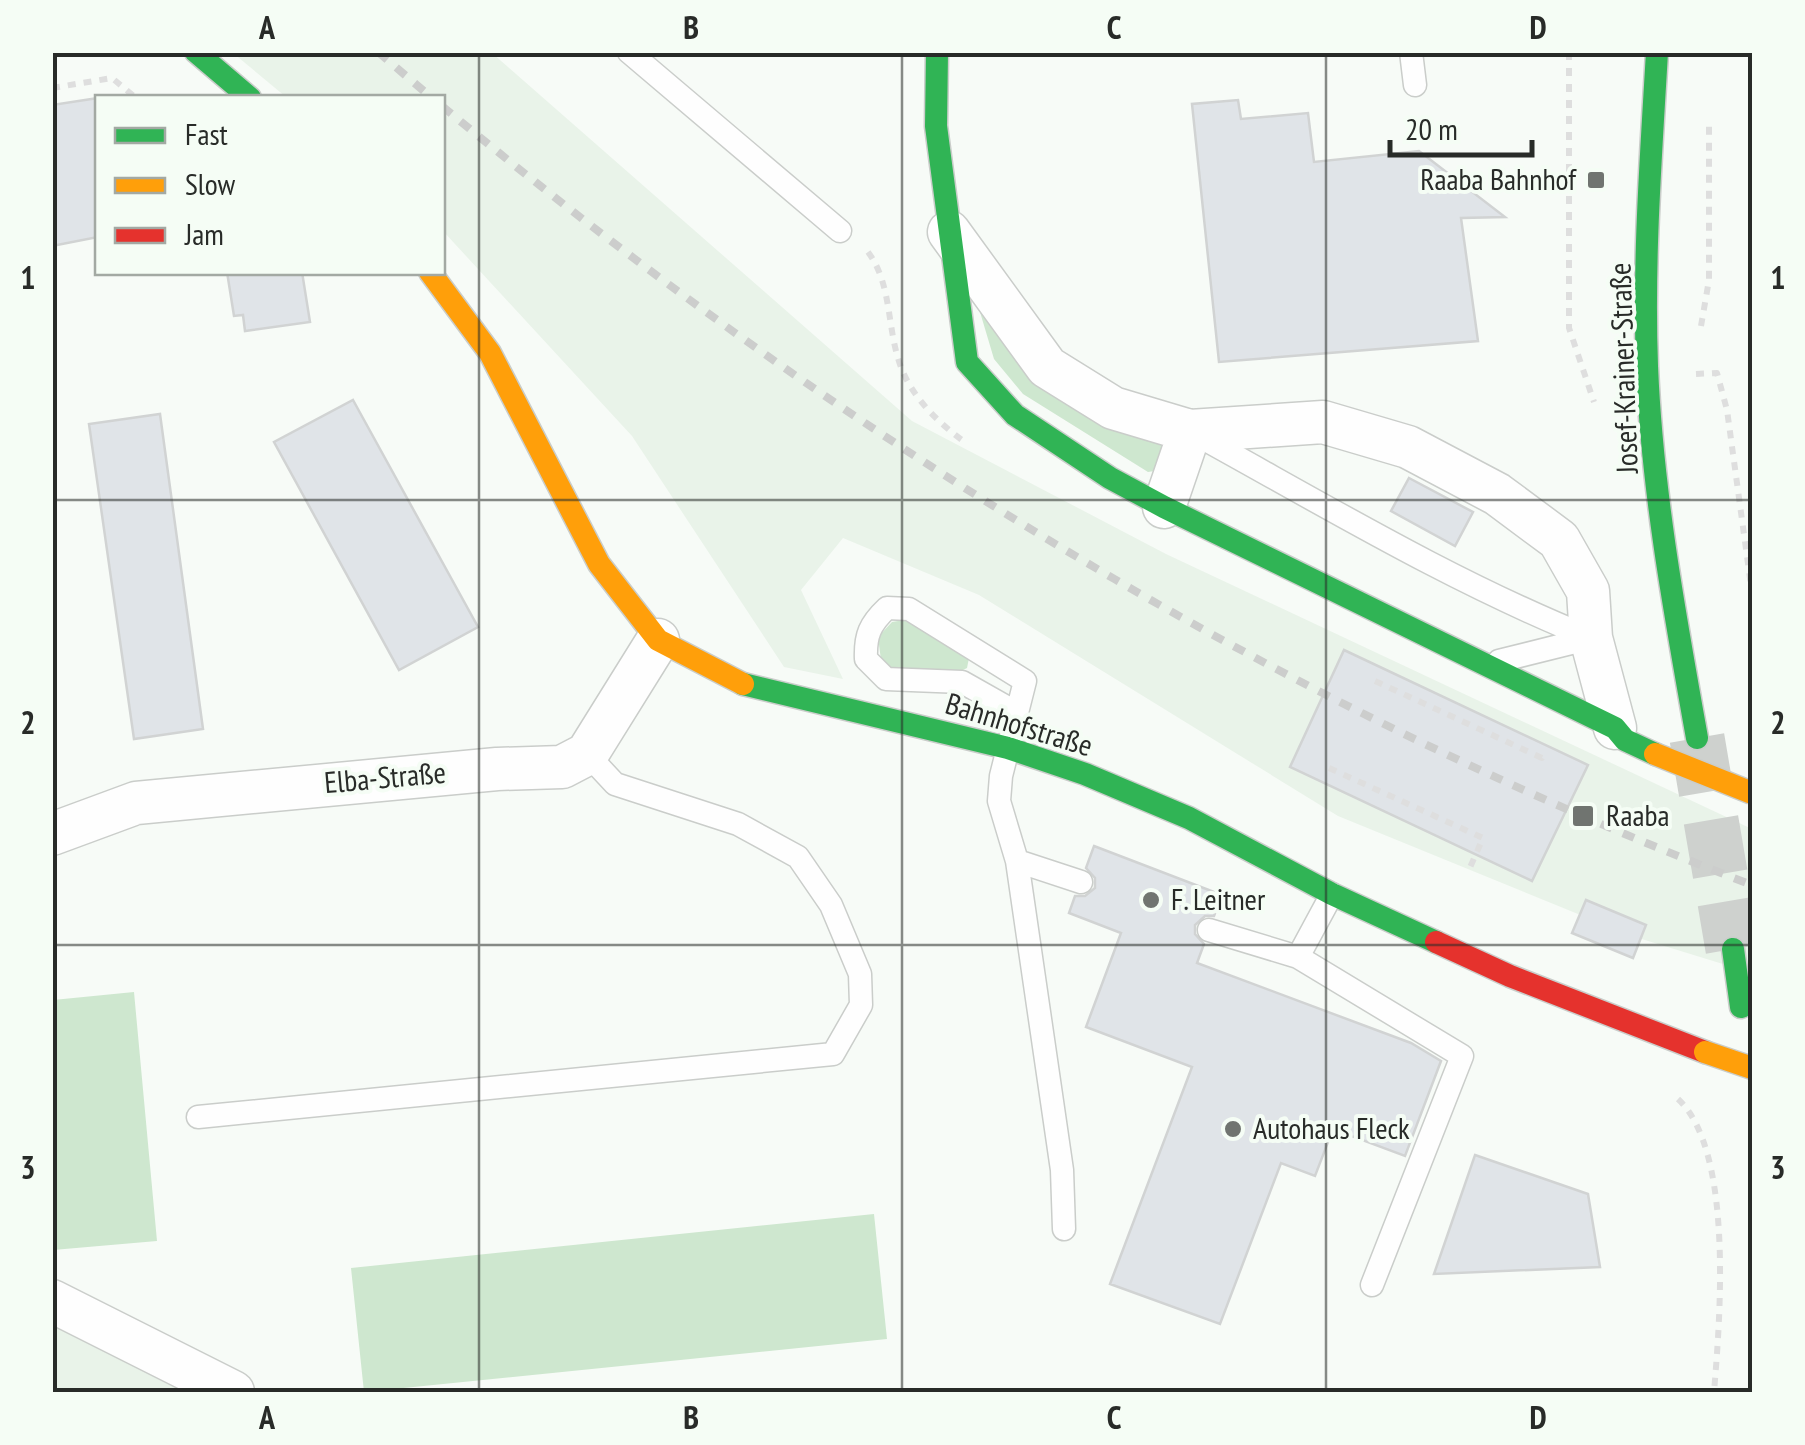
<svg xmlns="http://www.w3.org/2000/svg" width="1805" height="1445" font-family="'PT Sans Narrow',sans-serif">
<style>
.built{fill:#e9f3e9}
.green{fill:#cee7cf}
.building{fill:#e0e4e8;stroke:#d1d3d3;stroke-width:2.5}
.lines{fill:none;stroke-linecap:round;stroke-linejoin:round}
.secondary-tunnel{stroke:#ced1ce;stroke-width:55;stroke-dasharray:55 28;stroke-linecap:butt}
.lane-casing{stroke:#cacdca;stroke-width:25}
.street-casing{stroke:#cacdca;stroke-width:45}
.fast-casing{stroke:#cacdca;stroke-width:25}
.slow-casing{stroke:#cacdca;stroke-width:25}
.jam-casing{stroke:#cacdca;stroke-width:25}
.path{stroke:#dedede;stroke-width:6;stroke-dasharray:8 8;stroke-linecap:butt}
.lane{stroke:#fefefe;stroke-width:22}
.street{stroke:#fefefe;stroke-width:42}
.fast{stroke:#30b455;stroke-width:22}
.slow{stroke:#ff9f0a;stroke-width:22}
.jam{stroke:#e5322d;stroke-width:22}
.rail{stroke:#cccdcc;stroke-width:8;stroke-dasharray:12 12;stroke-linecap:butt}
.slow-bridge-casing{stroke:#cacdca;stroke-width:25;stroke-linecap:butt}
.slow-bridge{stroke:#ff9f0a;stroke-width:22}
.grid{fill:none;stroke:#282b28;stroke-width:2.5;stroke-opacity:0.55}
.poi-dot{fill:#707470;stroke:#f5fdf5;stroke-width:4}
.labels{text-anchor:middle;stroke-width:8;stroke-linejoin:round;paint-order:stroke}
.poi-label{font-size:30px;fill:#282b28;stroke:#f5fdf5;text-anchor:start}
.street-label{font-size:30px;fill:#282b28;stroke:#f5fdf5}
.neatline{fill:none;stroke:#282b28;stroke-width:4}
.grid-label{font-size:32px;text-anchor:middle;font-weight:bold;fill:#282b28}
</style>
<rect width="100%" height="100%" fill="#f7fbf7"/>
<path class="built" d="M 233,53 L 492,53 L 912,421 L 1166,554 L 1752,829 L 1752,973 L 1632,936 L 1338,816 L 979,595 L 843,538 L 801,590 L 843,679 L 784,667 L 632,436 L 443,231 L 442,98 L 286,97 Z
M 52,1325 L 209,1392 L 53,1392 Z"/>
<path class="green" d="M 980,312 L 1175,442 L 1161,470 L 1148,472 L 1023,394 L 994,359 Z
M 904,620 L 969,658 L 967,668 L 959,672 L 891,670 L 881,660 L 878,637 L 892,622 Z
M 134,992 L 157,1241 L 53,1250 L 53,1000 Z
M 874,1214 L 887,1339 L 364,1392 L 351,1268 Z"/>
<path class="building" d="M 98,98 L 98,237 L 52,246 L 52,105 Z
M 1238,100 L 1241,119 L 1308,113 L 1314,162 L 1419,151 L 1505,217 L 1461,218 L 1478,341 L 1219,362 L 1192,104 Z
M 227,272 L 302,272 L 310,322 L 245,331 L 243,315 L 234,316 Z
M 353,400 L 478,627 L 399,670 L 274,442 Z
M 160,414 L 203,729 L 134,739 L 89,424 Z
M 1409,478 L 1473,512 L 1455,546 L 1391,511 Z
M 1344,650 L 1588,765 L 1532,881 L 1290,767 Z
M 1094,846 L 1222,895 L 1214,916 L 1205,916 L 1195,925 L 1195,934 L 1204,944 L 1197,963 L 1411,1043 L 1441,1061 L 1405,1156 L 1333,1129 L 1315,1176 L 1281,1163 L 1220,1324 L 1110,1284 L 1192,1067 L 1086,1027 L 1121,933 L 1069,913 L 1075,896 L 1085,896 L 1095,888 L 1095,878 L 1086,868 Z
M 1586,900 L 1646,925 L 1633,958 L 1572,933 Z
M 1475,1155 L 1588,1194 L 1600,1267 L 1434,1274 Z"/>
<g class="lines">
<path class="secondary-tunnel" d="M 1697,738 L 1733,949"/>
<defs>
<path id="lane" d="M 629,52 L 840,231
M 1411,52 L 1415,85
M 1197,435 C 1326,506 1454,583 1591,638
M 1499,661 L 1591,638
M 1017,713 L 962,682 L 886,679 L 866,659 C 865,635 870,624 887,608 L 909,609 L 1025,681 L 1001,776 L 999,801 L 1017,861 L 1062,1170 L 1064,1229
M 1017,861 L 1081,882
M 1209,930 L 1298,957 L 1332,894
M 1298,957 L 1462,1056 L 1372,1285
M 198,1117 L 833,1054 L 861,1005 L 860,974 L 831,905 L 798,857 L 738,824 L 615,784 L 587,754"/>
<path id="street" d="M 949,232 L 1047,367 L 1113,408 L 1190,431 L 1323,422 L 1408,447 L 1497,494 L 1559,540 L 1588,591 L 1591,638 L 1615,728
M 1164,507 L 1190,431
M 52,834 L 136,803 L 497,769 L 562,767 L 587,754 L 658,640
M 52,1301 L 233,1392"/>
<path id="fast" d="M 196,52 L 250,98
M 937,52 L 936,126 L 967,362 L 1015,415 L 1110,478 L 1164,507 L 1615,728 L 1625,740 L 1655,754
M 1657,52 C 1651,156 1643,261 1647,366 C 1652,491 1675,615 1697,738
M 743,684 L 1008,748 L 1085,774 L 1189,818 L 1332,894 L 1436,942
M 1733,949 L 1741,1007"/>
<path id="slow" d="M 430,272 L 490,353 L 599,564 L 658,640 L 743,684"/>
<path id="jam" d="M 1436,942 L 1510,976 L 1705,1052"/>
</defs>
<use href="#lane" class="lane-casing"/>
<use href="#street" class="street-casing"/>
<use href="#fast" class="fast-casing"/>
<use href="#slow" class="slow-casing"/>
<use href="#jam" class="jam-casing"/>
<path class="path" d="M 1569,52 L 1569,328 L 1594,402
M 52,88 L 112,78 L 136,98
M 868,252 C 891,283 887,322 898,358 C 908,394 937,422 966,443
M 1701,326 L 1709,280 L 1709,124
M 1696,374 L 1717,373 L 1727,410 L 1752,593
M 1375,681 L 1542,758 L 1545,752
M 1329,768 L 1483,838 L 1468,872
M 1678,1099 C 1734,1151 1720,1320 1714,1392"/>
<use href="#lane" class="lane"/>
<use href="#street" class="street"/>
<use href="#fast" class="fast"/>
<use href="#slow" class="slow"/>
<use href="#jam" class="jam"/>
<path class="rail" d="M 378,52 L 432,98
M 442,106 C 836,434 1273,702 1752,885"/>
<defs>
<path id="slow-bridge" d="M 1655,754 L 1752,793
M 1705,1052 L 1752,1068"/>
</defs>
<use href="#slow-bridge" class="slow-bridge-casing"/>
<use href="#slow-bridge" class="slow-bridge"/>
</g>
<path class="grid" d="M 479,52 L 479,1392M 902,52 L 902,1392M 1326,52 L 1326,1392M 52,500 L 1752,500M 52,945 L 1752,945"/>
<g class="poi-dot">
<rect x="1586" y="170" width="20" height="20" rx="5"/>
<rect x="1571" y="804" width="24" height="24" rx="5"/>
<circle cx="1151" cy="900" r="10"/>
<circle cx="1233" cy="1129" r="10"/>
</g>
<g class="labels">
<g class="poi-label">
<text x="1576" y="190" text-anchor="end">Raaba Bahnhof</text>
<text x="1606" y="826">Raaba</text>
<text x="1171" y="910">F. Leitner</text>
<text x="1253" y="1139">Autohaus Fleck</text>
</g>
<g class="street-label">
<text transform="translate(1624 368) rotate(-92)" y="10">Josef-Krainer-Straße</text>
<text transform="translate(1019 725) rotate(17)" y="10">Bahnhofstraße</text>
<text transform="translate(385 778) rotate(-5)" y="10">Elba-Straße</text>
</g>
</g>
<rect width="1805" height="1445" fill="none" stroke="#f5fdf5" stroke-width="110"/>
<rect x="95" y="95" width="350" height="180" fill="#f5fdf5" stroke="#a3a9a3" stroke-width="2.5"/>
<rect x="115" y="128" width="50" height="15" fill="#30b455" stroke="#a3a9a3" stroke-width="2.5"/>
<text x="185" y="145" font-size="30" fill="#282b28">Fast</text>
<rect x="115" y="178" width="50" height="15" fill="#ff9f0a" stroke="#a3a9a3" stroke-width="2.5"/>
<text x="185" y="195" font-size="30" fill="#282b28">Slow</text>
<rect x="115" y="228" width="50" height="15" fill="#e5322d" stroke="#a3a9a3" stroke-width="2.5"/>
<text x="185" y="245" font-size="30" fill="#282b28">Jam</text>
<path d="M1390 140v15h142v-15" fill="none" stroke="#282b28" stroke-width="5"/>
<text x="1405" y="140" font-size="30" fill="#282b28" stroke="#f5fdf5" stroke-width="8" paint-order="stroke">20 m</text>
<rect x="55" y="55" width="1695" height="1335" class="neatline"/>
<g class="grid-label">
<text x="267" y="39">A</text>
<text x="691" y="39">B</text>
<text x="1114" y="39">C</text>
<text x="1538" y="39">D</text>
<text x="28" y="289">1</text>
<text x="1778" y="289">1</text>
<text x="28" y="734">2</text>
<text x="1778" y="734">2</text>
<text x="28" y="1179">3</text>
<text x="1778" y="1179">3</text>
<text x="267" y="1429">A</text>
<text x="691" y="1429">B</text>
<text x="1114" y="1429">C</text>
<text x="1538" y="1429">D</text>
</g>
</svg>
